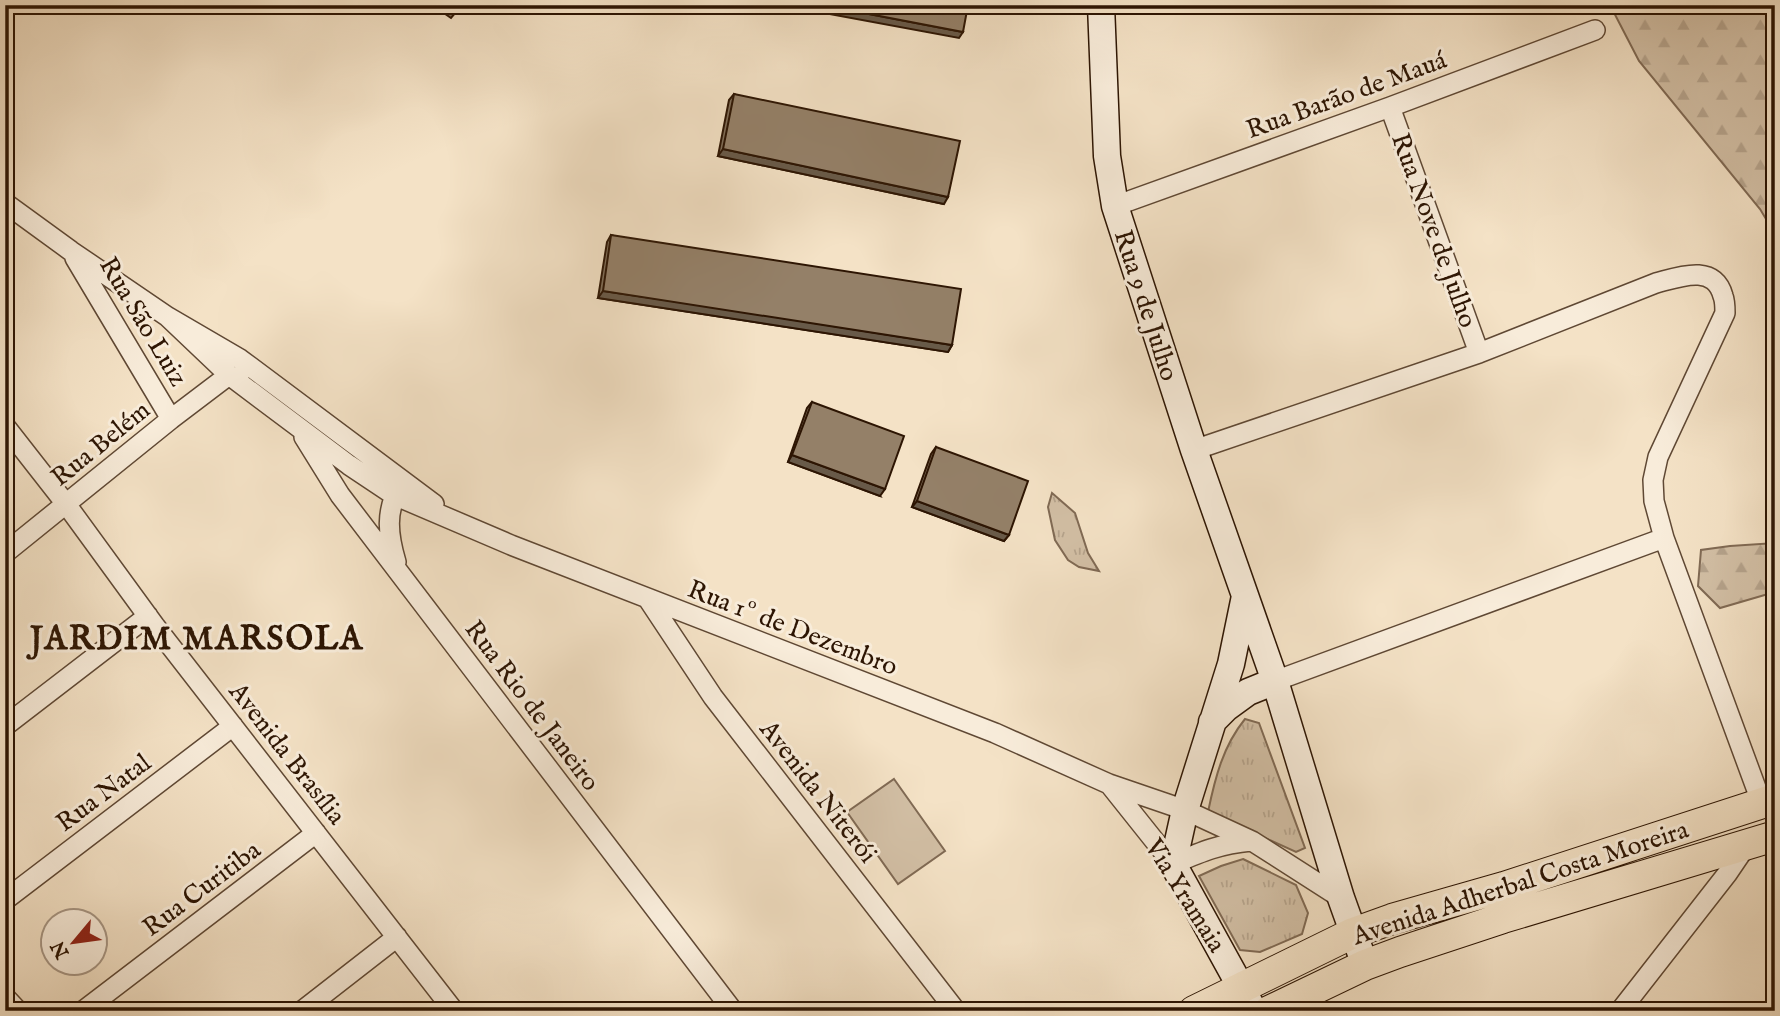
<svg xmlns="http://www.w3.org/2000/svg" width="1780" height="1016" font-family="'IM FELL English',serif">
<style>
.grass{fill:url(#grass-tufts);stroke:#806a54;stroke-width:2}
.forest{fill:url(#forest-firs);stroke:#806a54;stroke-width:2}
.pitch{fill:#d2bfa5;stroke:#806a54;stroke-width:2}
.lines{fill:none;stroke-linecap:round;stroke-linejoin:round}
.street-casing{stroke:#5f4834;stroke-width:22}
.secondary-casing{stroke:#2d1503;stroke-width:29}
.primary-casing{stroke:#2d1503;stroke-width:32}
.street{stroke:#f8ecda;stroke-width:19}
.secondary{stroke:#f8ecda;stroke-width:26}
.primary{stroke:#f4e2c6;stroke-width:30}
.wall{fill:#7f6e59;stroke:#2d1503;stroke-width:2}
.shaded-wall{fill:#685a49;stroke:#2d1503;stroke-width:2}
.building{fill:#948068;stroke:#2d1503;stroke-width:2}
.labels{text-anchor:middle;stroke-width:6;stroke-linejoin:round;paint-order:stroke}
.street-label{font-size:26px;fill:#2d1503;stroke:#f8ecda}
.district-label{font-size:33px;font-weight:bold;letter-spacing:2px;fill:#2d1503;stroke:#f8ecda}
</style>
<defs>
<pattern id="grass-tufts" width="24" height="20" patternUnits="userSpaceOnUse" patternTransform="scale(1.75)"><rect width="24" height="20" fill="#d2bfa5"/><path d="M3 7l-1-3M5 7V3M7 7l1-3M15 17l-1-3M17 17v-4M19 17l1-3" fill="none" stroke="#b5a38c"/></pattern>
<pattern id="forest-firs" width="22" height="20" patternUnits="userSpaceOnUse" patternTransform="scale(1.75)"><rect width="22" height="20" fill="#d2bfa5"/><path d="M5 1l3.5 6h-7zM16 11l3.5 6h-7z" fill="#b5a38c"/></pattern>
</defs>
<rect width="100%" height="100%" fill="#f4e2c6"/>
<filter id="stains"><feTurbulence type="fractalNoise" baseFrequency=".00286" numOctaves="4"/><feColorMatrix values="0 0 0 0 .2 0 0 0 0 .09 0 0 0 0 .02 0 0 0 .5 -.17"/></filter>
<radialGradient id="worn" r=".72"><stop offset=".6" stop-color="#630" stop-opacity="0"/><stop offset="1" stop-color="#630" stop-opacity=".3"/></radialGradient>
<path class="grass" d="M 1052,493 L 1075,513 L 1088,553 L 1099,571 L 1079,567 L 1068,560 L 1055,540 L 1048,507 Z
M 1245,719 L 1259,723 L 1305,848 L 1296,852 L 1208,812 C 1215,778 1223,746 1245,719 Z
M 1243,859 L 1296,885 L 1308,913 L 1302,934 L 1260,952 L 1240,950 L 1199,876 L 1221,866 Z"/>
<path class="forest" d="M 1610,5 L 1775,5 L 1775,234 L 1760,209 L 1639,61 Z
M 1775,543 L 1775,592 L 1720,608 L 1698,586 L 1701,550 L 1730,546 Z"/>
<path class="pitch" d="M 894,779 L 945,851 L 898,884 L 847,812 Z"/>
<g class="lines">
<defs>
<path id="street" d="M 1390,107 L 1479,353
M 5,203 L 71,251 L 168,317 L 240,359 L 434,504
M 1115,206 L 1390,107 L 1595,30
M 75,258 L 171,419
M 168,317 L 229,375 L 349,465 L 394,495 L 511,545 L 995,733 L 1109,784 L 1185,810 L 1252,841 L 1341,898
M 5,426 L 66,504 L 155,626 L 454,1011
M 304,437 L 340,495 L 733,1011
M 1194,450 L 1479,353 L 1656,283 C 1679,277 1714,263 1723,296 C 1725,301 1725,308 1725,313 L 1658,457 L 1653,480 L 1654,501 L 1664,538 L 1762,804
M 5,553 L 171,419 L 229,375 L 239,379
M 396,562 C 388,535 385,511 400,486
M 648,599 L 713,697 L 956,1011
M 1275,681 L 1664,538
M 5,726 L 148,616
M 1110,785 L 1173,864 C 1201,852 1219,844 1251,841
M 5,900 L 233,726
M 5,997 L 18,1011
M 83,1011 L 316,833
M 302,1011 L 397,937
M 1620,1011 L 1727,874 L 1746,846"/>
<path id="secondary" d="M 1101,5 L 1107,156 L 1115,206 L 1194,450 L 1275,681 L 1341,898 L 1365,965
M 1245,596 L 1231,664 L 1185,810 L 1173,864 L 1254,1011
M 1212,722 L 1226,708 L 1248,692 L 1275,681"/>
<path id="primary" d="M 1194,1011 L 1353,933 L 1392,919 L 1504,887 L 1775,799
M 1269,1011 L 1365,965 L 1400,952 L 1503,918 L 1775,836"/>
</defs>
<use href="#street" class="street-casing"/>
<use href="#secondary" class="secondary-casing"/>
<use href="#primary" class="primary-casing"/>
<use href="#street" class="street"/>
<use href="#secondary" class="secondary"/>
<use href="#primary" class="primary"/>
</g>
<path class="wall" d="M 436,5 L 462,5 L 451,18 L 435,7 Z
M 734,94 L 944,204 L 718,156 L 729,100 Z
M 611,235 L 952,345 L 948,352 L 598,298 L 607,242 Z
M 812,402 L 880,496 L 788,462 L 807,408 Z
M 936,447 L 1009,535 L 1004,541 L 912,507 L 931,454 Z"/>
<path class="shaded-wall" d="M 781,5 L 822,5 L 963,32 L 959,38 Z
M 723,149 L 948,197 L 944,204 L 718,156 Z
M 603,291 L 700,305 L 952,345 L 948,352 L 598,298 Z
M 792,455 L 885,489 L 880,496 L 788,462 Z
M 917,501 L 1009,535 L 1004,541 L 912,507 Z"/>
<path class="building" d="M 822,5 L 968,5 L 963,32 Z
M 734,94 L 960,141 L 948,197 L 723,149 Z
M 611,235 L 961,289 L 952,345 L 603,291 Z
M 812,402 L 904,436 L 885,489 L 792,455 Z
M 936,447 L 1028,481 L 1009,535 L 917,501 Z"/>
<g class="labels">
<g class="street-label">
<text transform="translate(1346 94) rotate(-20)" y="9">Rua Barão de Mauá</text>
<text transform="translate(1435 230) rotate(70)" y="9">Rua Nove de Julho</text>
<text transform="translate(1147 305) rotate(72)" y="9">Rua 9 de Julho</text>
<text transform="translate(144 321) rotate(59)" y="9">Rua São Luiz</text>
<text transform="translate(100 443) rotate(-39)" y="9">Rua Belém</text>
<text transform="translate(793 627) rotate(21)" y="9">Rua 1º de Dezembro</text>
<text transform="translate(533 705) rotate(53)" y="9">Rua Rio de Janeiro</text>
<text transform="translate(288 753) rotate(52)" y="9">Avenida Brasília</text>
<text transform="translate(819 791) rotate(52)" y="9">Avenida Niterói</text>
<text transform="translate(103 792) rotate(-37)" y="9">Rua Natal</text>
<text transform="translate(1520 882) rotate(-18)" y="9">Avenida Adherbal Costa Moreira</text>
<text transform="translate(201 888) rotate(-37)" y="9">Rua Curitiba</text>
<text transform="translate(1186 895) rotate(58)" y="9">Via Yramaia</text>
</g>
<g class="district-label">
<text x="197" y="649">JARDIM MARSOLA</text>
</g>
</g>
<rect width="1780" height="1016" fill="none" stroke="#f4e2c6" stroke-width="28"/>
<rect x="7" y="7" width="1766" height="1002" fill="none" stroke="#2d1503" stroke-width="3.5"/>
<rect x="14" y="14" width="1752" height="988" fill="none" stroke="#2d1503" stroke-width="2"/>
<g transform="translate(74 942) rotate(241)"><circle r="33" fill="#f8ecda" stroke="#a79684" stroke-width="2"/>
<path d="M0-5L12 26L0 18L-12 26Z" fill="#8f2418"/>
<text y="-10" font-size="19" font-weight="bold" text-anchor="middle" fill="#2d1503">N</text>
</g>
<rect width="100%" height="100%" filter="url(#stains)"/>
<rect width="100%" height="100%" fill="url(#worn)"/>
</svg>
